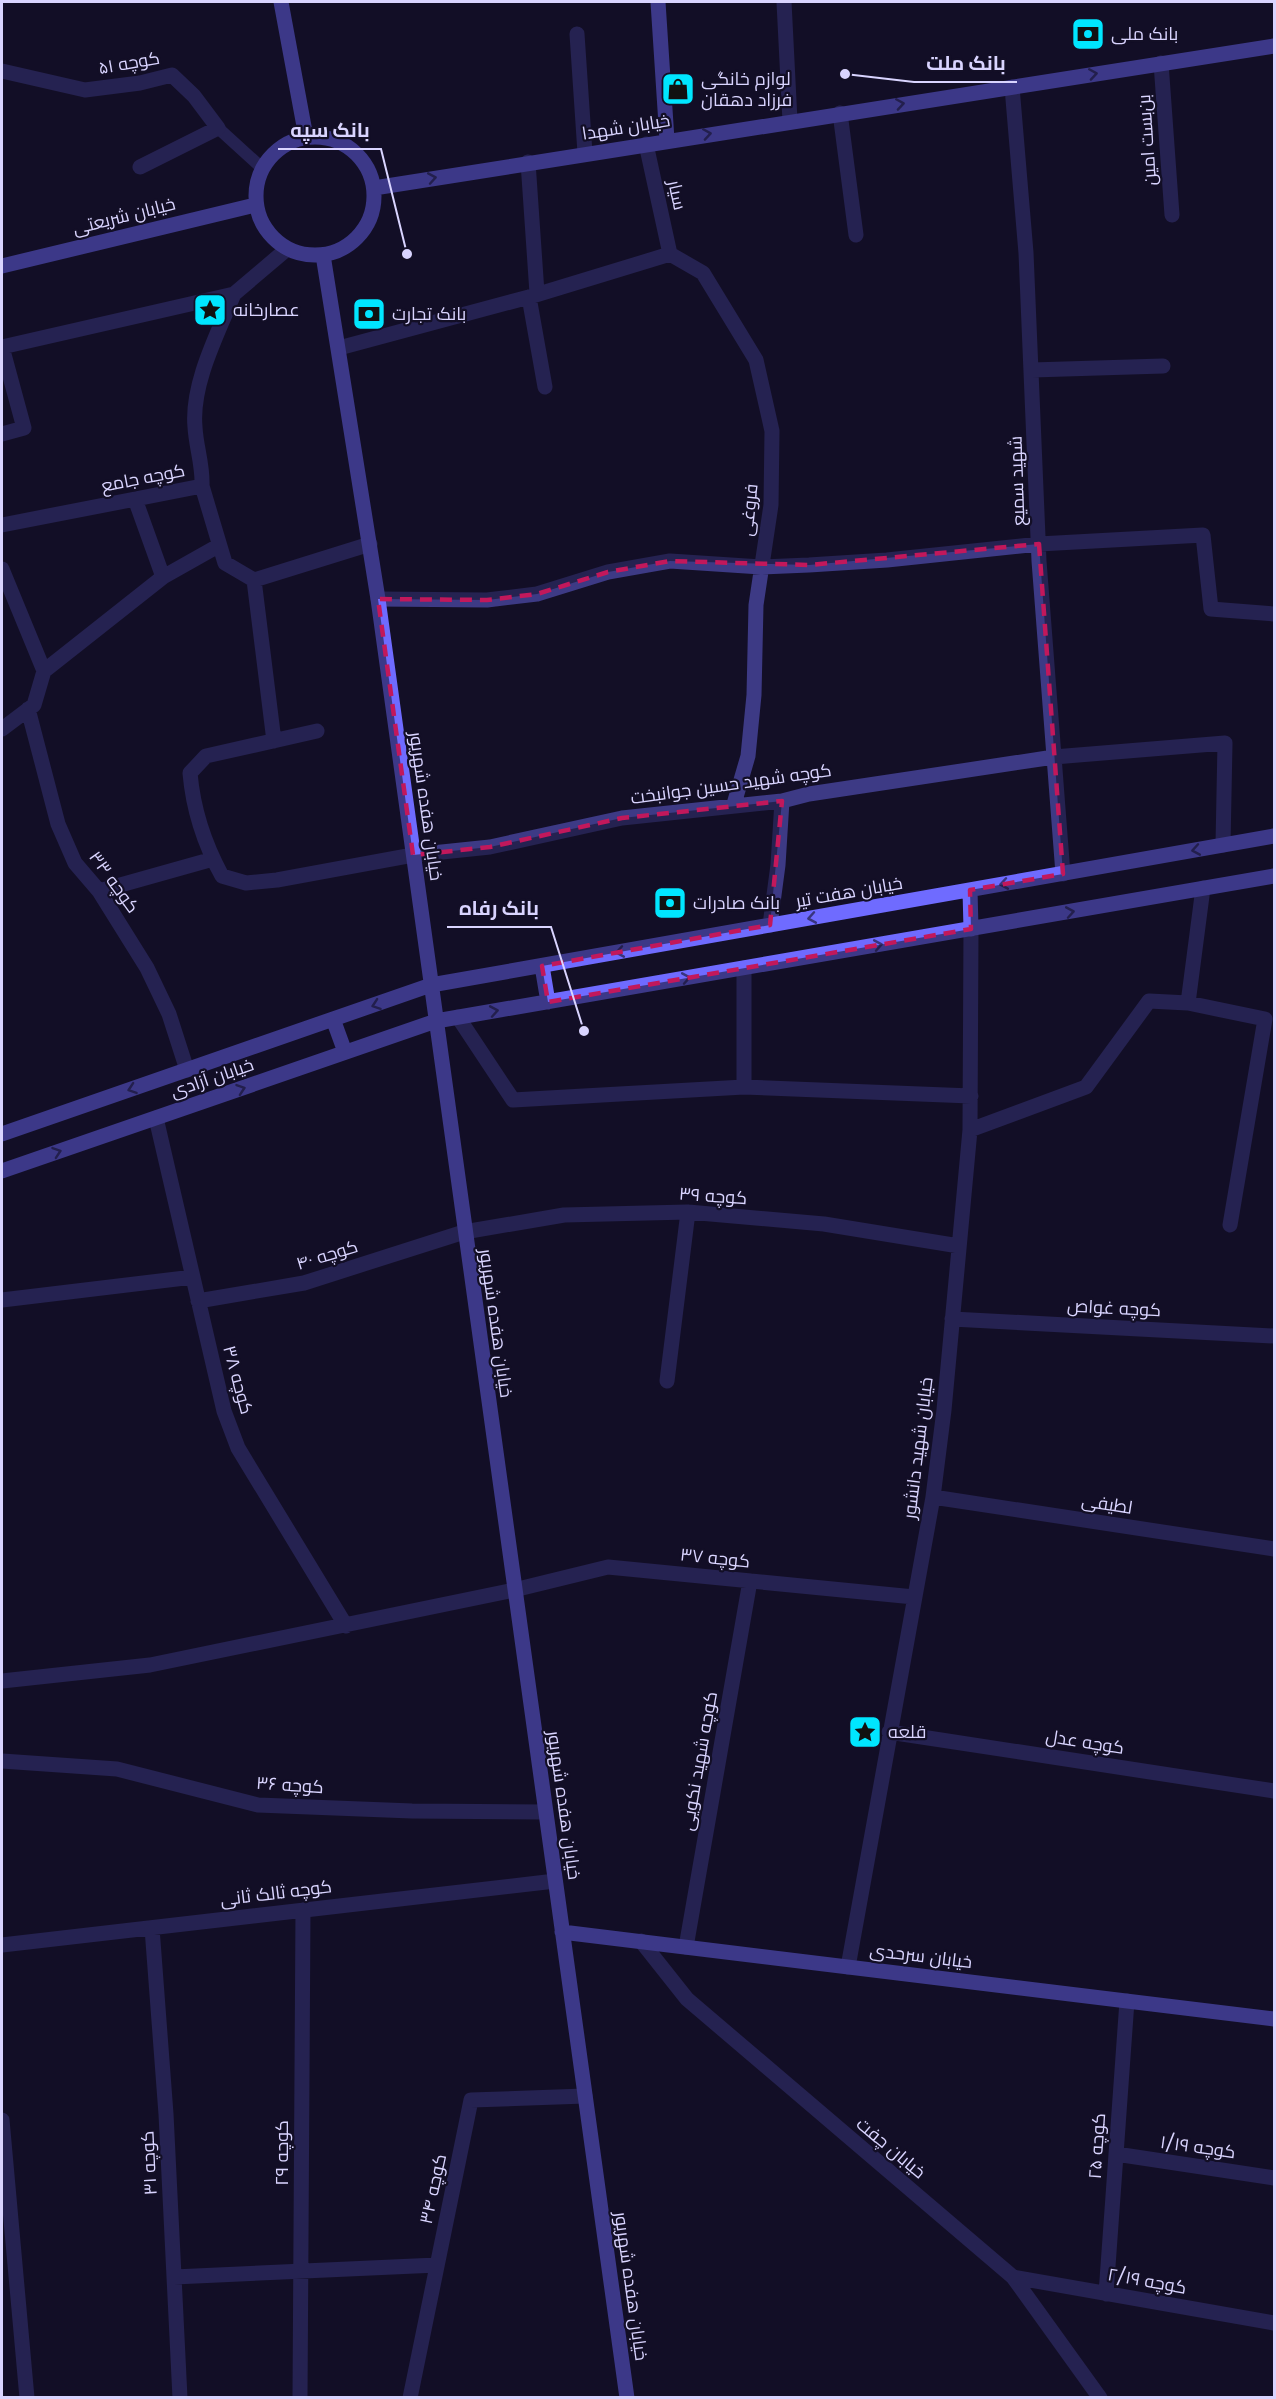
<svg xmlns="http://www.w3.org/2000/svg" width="1276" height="2399" font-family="Poppins,Cairo,sans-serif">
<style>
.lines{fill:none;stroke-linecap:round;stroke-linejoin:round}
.lane{stroke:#3d3a85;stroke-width:12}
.street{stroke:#3d3a85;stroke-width:15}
.secondary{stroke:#6f6bff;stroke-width:15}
.oneway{stroke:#38347d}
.marked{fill:none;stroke:#c2185b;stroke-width:4.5;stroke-dasharray:12 8;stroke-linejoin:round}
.labels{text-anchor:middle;stroke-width:4.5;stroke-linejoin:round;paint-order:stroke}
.poi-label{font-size:18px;fill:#d9d4ff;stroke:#130f26;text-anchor:start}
.street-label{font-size:18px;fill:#d9d4ff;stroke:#130f26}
.leader{fill:none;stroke:#d9d4ff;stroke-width:2}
.callout-dot{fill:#d9d4ff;stroke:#130f26;stroke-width:2}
.callout-label{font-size:20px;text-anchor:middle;font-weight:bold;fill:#d9d4ff;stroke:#130f26;stroke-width:4.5;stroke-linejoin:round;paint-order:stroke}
</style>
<rect width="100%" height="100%" fill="#130f26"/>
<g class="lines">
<path class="lane" d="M 218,128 L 262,168"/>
<path class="street" d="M 784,2 L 790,121
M 577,34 L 585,153
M 1161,63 L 1172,215
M 2,71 L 85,90 L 140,83 L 172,75 L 194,96 L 218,128 L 140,167
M 1012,87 L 1026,253 L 1039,561 L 1063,874
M 840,113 L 856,235
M 646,144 L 670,254
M 528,162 L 537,293
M 670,254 L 703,273 L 756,360 L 772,431 L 771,505 L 756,605 L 754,695 L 748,756 L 734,804
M 529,297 L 545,387
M 2,347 L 234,294 L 287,249
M 339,348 L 529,297 L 670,254
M 1032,370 L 1163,366
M 2,434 L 24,428 L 2,347
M 202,486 L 225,563 L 254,580 L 370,544
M 135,499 L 163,577
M 2,525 L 202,486 C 203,465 196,447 195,427 C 191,384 218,333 234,294
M 2,569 L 44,671 L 163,577 L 218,546
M 254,580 L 274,741
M 378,599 L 487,600 L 537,594 L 608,572 L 670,561 L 761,567 L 809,565 L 887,560 L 1039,544 L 1203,535 L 1211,609 L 1274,614
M 28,709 L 58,824 L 75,863 L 99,891 L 147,968 L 169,1014 L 187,1070
M 2,729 L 34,705 L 44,671
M 317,731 L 206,756 L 190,773 C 193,808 205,845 222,876 L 246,883 L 277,880 L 413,855 L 490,847 L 622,818 L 782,801 L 809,794 L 1054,757 L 1225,743 L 1223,845
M 99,891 L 213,859
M 770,925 L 778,865 L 782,801
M 744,968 L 744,1087
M 1188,1003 L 1203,888
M 458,1017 L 513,1100 L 744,1087 L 971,1096
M 156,1118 L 224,1411 L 238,1448 L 346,1626
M 970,1130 L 1086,1087 L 1149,1001 L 1188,1003 L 1265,1019 L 1230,1225
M 2,1300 L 193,1277
M 198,1301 L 304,1283 L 464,1232 L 564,1215 L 688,1212 L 824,1224 L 959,1246
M 952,1319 L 1274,1336
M 667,1381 L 688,1212
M 933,1497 L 1274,1549
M 2,1681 L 150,1665 L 514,1590 L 608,1567 L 914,1597
M 889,1732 L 1274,1791
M 2,1761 L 117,1769 L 258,1805 L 412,1811 L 545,1812
M 152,1928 L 166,2114 L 180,2398
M 641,1941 L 687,1999 L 1013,2277 L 1100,2398
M 2,1945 L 555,1881
M 686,1947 L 750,1581
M 848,1967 L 933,1497 L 944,1410 L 970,1130 L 971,929
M 2,2120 L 27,2398
M 1116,2154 L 1274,2178
M 174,2277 L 437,2265
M 1013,2277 L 1274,2323
M 1106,2294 L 1127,2001
M 300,2398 L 303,1910
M 410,2398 L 471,2100 L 585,2096"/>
<path class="secondary" d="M 281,2 L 306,137
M 658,2 L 667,140
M256 196a59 59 0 1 1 118 0a59 59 0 1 1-118 0Z
M 374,188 L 1274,46
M 323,255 L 378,599 L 627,2398
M 2,266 L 255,205
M 970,890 L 971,929
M 542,966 L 548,1002
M 333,1019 L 345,1052
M 2,1134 L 431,985 L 1274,836
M 2,1171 L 436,1021 L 1274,876
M 562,1932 L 1274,2019"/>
</g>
<defs><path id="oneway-chevron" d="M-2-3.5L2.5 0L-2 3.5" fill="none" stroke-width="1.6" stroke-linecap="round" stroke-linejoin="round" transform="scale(1.5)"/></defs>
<g class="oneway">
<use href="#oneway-chevron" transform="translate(1093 74) rotate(-9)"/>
<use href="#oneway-chevron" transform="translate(900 104) rotate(-9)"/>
<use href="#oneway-chevron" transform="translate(707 134) rotate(-9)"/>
<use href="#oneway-chevron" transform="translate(432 178) rotate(-10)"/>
<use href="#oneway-chevron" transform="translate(1196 850) rotate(170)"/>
<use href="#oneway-chevron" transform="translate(1004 884) rotate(170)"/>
<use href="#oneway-chevron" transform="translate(1070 912) rotate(-10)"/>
<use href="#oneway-chevron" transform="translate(812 918) rotate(170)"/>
<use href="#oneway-chevron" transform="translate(878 945) rotate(-10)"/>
<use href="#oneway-chevron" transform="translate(620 952) rotate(170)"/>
<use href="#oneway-chevron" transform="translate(686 978) rotate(-10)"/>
<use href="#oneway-chevron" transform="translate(376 1005) rotate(161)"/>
<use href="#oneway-chevron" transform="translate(494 1011) rotate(-10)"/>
<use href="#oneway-chevron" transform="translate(132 1089) rotate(161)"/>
<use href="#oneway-chevron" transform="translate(241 1089) rotate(-19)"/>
<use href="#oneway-chevron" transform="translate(57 1152) rotate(-19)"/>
</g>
<path d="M0 0H1276V2399H0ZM 1039,544 L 1063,874 L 970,890 L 971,929 L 548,1002 L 542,966 L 770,925 L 782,801 L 622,818 L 490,847 L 413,855 L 378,599 L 487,600 L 537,594 L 608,572 L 670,561 L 809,565 Z" fill="#130f26" fill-opacity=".55" fill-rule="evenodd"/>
<path class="marked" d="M 1039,544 L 1063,874 L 970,890 L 971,929 L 548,1002 L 542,966 L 770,925 L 782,801 L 622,818 L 490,847 L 413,855 L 378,599 L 487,600 L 537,594 L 608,572 L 670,561 L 809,565 Z"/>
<defs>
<symbol id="bank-square" viewBox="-11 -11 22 22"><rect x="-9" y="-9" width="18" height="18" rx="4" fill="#00e6ff" stroke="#130f26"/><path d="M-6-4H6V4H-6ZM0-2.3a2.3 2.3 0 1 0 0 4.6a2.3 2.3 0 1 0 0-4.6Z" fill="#111"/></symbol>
<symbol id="shop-square" viewBox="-11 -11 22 22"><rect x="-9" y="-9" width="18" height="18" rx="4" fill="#00e6ff" stroke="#130f26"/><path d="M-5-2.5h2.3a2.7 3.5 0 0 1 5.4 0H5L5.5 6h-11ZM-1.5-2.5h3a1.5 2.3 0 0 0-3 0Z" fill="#111"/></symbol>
<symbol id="sight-square" viewBox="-11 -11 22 22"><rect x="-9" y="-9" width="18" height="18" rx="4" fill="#00e6ff" stroke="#130f26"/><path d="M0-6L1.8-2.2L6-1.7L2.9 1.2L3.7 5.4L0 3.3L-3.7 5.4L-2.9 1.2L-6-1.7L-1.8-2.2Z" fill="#111"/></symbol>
</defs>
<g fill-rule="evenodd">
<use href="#bank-square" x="1069" y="15" width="38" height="38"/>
<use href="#shop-square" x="659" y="70" width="38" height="38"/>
<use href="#sight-square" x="191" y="291" width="38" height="38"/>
<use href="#bank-square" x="350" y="295" width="38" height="38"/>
<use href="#bank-square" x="651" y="884" width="38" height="38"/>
<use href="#sight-square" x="846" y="1713" width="38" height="38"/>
</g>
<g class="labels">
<g class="poi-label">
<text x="1111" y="40">بانک ملی</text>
<text x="701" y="85">لوازم خانگی<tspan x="701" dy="21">فرزاد دهقان</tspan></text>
<text x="233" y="316">عصارخانه</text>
<text x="392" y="320">بانک تجارت</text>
<text x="693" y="909">بانک صادرات</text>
<text x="888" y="1738">قلعه</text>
</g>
<g class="street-label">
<text transform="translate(129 63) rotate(-10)" y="6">کوچه ۵۱</text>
<text transform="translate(626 127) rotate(-9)" y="6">خیابان شهدا</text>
<text transform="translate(1147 140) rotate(-94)" y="6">بن‌بست امین</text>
<text transform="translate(677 195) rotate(78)" y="6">سیار</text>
<text transform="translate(124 216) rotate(-14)" y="6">خیابان شریعتی</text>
<text transform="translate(143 478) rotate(-11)" y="6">کوچه جامع</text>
<text transform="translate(1017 481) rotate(-92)" y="6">شهید سمیع</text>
<text transform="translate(749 510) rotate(-84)" y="6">فروغی</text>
<text transform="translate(731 784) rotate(-8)" y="6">کوچه شهید حسین جوانبخت</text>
<text transform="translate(426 806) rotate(82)" y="6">خیابان هفده شهریور</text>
<text transform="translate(114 882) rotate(54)" y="6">کوچه ۳۳</text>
<text transform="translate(849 892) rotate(-10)" y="6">خیابان هفت تیر</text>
<text transform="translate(212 1078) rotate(-19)" y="6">خیابان آزادی</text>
<text transform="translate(713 1196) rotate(4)" y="6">کوچه ۳۹</text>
<text transform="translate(327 1255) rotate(-17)" y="6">کوچه ۴۰</text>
<text transform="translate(1114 1308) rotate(3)" y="6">کوچه غواص</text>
<text transform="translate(496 1323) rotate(82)" y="6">خیابان هفده شهریور</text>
<text transform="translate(238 1380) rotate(75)" y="6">کوچه ۳۸</text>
<text transform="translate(918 1448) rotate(-83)" y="6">خیابان شهید دانشور</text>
<text transform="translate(1107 1504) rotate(9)" y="6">لطیفی</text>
<text transform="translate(715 1558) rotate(6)" y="6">کوچه ۳۷</text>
<text transform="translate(1085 1742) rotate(9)" y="6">کوچه عدل</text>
<text transform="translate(699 1761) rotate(-80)" y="6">کوچه شهید نکویی</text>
<text transform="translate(290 1785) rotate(4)" y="6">کوچه ۳۶</text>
<text transform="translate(564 1805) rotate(82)" y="6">خیابان هفده شهریور</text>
<text transform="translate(276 1893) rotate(-7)" y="6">کوچه ثالک ثانی</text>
<text transform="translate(921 1956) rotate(7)" y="6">خیابان سرحدی</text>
<text transform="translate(1097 2146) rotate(-86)" y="6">کوچه ۲۵</text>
<text transform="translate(1198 2147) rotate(8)" y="6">کوچه ۱/۱۹</text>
<text transform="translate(891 2148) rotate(40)" y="6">خیابان چفت</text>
<text transform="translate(282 2153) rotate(-90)" y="6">کوچه ۲۹</text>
<text transform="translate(149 2163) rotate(-93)" y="6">کوچه ۳۱</text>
<text transform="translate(433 2189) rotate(-78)" y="6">کوچه ۳۴</text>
<text transform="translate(1147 2281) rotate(10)" y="6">کوچه ۲/۱۹</text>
<text transform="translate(631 2286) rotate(82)" y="6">خیابان هفده شهریور</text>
</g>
</g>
<path class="leader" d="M845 74L914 82H1017M407 254L381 149H278M584 1031L551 927H447"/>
<g class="callout-dot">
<circle cx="845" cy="74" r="6"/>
<circle cx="407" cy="254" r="6"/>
<circle cx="584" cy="1031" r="6"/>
</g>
<g class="callout-label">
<text x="966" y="70">بانک ملت</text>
<text x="330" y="137">بانک سپه</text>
<text x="499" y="915">بانک رفاه</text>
</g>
<rect width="1276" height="2399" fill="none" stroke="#d9d4ff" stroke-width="6"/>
</svg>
